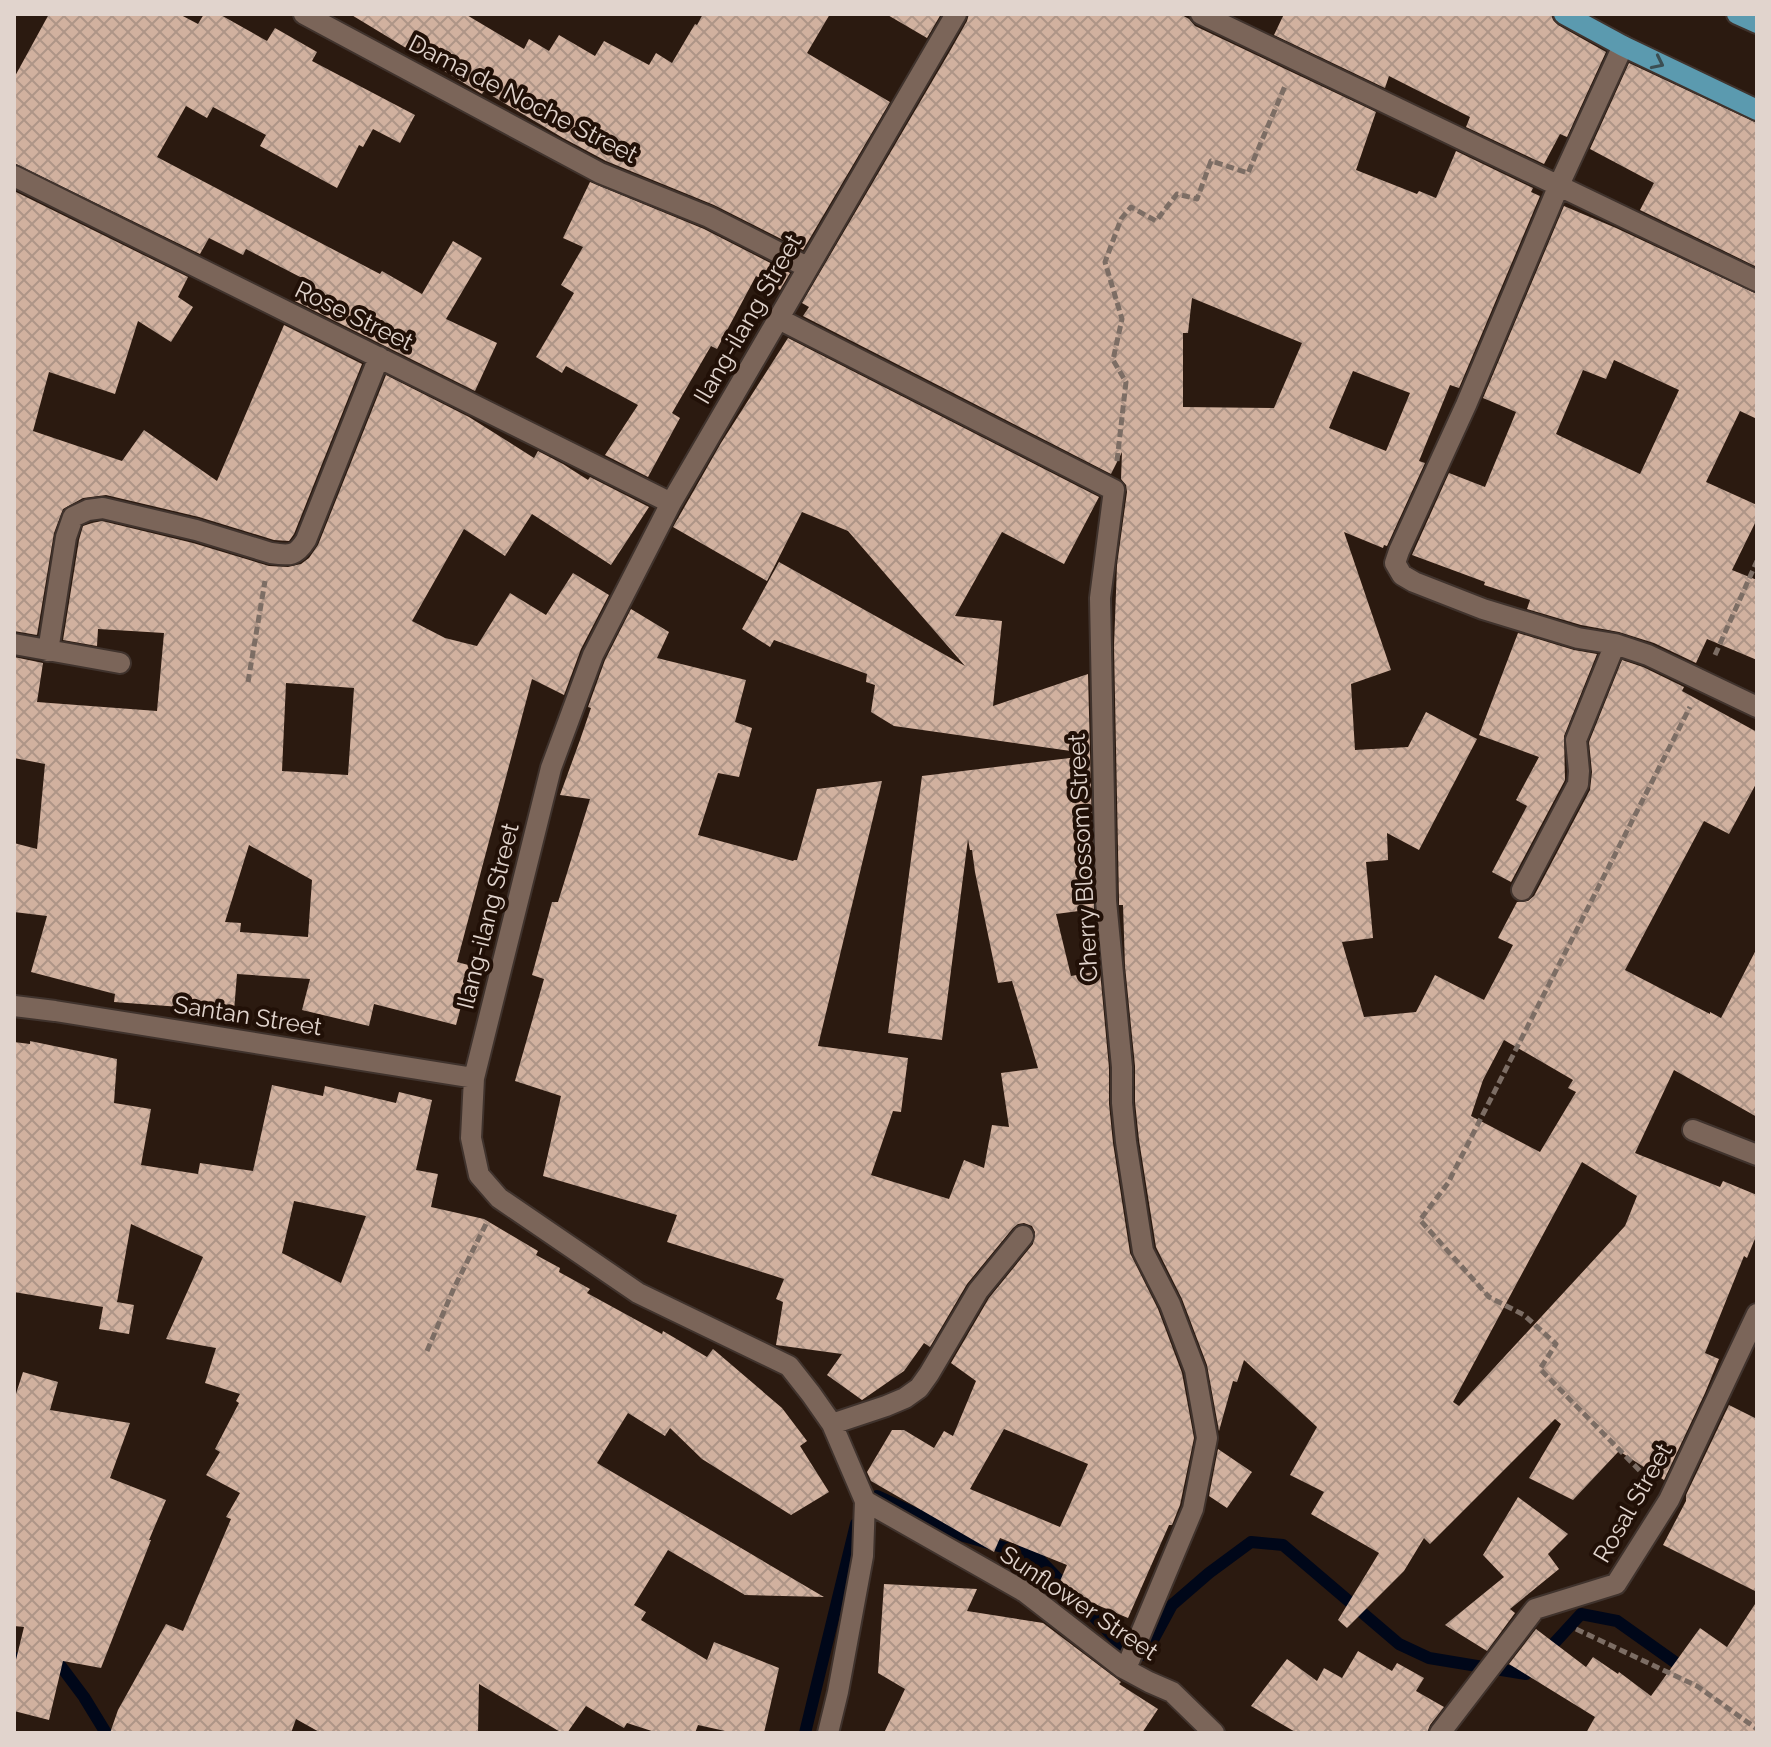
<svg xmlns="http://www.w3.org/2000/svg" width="1771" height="1747" font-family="Raleway,sans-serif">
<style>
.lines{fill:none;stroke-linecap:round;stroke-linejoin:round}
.stream{stroke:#000719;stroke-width:12}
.building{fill:url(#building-cross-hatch);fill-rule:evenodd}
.minor-casing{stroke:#40332d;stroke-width:24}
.major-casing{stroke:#40332d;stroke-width:24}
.path{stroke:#7c6d64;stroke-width:5;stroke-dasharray:8 4;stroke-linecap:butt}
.minor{stroke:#7b6559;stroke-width:20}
.major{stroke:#5b9aaf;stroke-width:20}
.oneway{stroke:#3b4e53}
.labels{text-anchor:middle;stroke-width:8;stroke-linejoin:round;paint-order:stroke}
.street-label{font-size:24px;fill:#e1d4cd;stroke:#211007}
</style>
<defs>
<pattern id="building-cross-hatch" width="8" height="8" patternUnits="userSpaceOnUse" patternTransform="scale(2)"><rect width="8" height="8" fill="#d1b19f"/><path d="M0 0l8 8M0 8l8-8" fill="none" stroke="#ae9587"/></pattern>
</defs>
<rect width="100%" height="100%" fill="#2b1a10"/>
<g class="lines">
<path class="stream" d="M 877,1496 L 964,1536 L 1037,1557 L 1123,1647 L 1145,1655 L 1172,1605 L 1209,1573 L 1251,1542 L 1283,1545 L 1399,1644 L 1429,1658 L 1526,1674 L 1581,1614 L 1617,1621 L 1686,1670
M 14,1658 L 60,1665 L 84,1697 L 106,1733
M 805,1733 L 856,1524"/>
</g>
<path class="building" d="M 49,14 L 179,14 L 198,24 L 204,14 L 219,14 L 267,41 L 275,28 L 317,52 L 312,61 L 415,115 L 400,143 L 373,129 L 363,147 L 359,145 L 337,188 L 260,146 L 266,135 L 213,107 L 207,118 L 186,106 L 157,157 L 380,274 L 382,271 L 422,294 L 453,241 L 482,258 L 446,319 L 497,343 L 475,391 L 295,301 L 304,279 L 246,249 L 243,255 L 209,238 L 200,254 L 14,163 L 14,78 Z
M 350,14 L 465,14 L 524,49 L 529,39 L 549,51 L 559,35 L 595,56 L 604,41 L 649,65 L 656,53 L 672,63 L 695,24 L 697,25 L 703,14 L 830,14 L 807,53 L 890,102 L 803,250 L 714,205 L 606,161 L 563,138 L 484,91 L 482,94 Z
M 886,14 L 941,14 L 927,38 Z
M 969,14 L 1180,14 L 1189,19 L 1195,26 L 1376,112 L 1356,170 L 1417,194 L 1419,191 L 1436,198 L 1456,151 L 1533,188 L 1531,192 L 1540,196 L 1459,388 L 1450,385 L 1419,461 L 1425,463 L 1387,546 L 1384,545 L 1383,548 L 1344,532 L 1391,670 L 1351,684 L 1355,750 L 1408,747 L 1426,712 L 1477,739 L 1419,850 L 1387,833 L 1388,860 L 1366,862 L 1373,938 L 1342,942 L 1364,1017 L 1416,1012 L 1435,975 L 1484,1000 L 1513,945 L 1498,938 L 1517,902 L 1528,901 L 1534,896 L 1590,790 L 1592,772 L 1589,742 L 1622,660 L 1643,667 L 1684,687 L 1682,691 L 1757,732 L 1757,782 L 1729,834 L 1704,821 L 1625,970 L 1710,1014 L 1710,1012 L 1721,1018 L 1757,948 L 1757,1117 L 1674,1070 L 1635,1153 L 1720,1187 L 1723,1181 L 1757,1195 L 1757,1234 L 1747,1258 L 1744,1256 L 1705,1353 L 1719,1359 L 1705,1393 L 1664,1480 L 1619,1451 L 1573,1500 L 1529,1478 L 1561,1424 L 1555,1419 L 1430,1544 L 1424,1538 L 1404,1571 L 1347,1628 L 1338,1620 L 1379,1553 L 1311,1514 L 1324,1492 L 1290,1475 L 1317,1427 L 1244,1360 L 1237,1382 L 1233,1381 L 1219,1431 L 1207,1365 L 1182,1299 L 1156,1247 L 1139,1140 L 1135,1102 L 1135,1066 L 1125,966 L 1123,905 L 1119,905 L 1119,900 L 1114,646 L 1117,565 L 1127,492 L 1126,485 L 1121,479 L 1122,452 L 1111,474 L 803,316 L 809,307 L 802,303 L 950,51 L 967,21 ZM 1192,298 L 1302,343 L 1274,408 L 1183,407 L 1183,333 L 1188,333 ZM 1353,371 L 1410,393 L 1386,451 L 1329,428 ZM 1504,1040 L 1573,1080 L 1568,1088 L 1576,1092 L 1540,1152 L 1471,1116 L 1483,1080 ZM 1582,1162 L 1637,1196 L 1625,1226 L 1459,1406 L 1453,1402 Z
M 1284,14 L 1551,14 L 1553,20 L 1558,25 L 1606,52 L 1567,137 L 1560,134 L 1544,164 L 1466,127 L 1470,117 L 1389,76 L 1385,88 L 1274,35 Z
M 1629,63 L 1757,123 L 1757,267 L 1640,210 L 1654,183 L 1590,149 Z
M 590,182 L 704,229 L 790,273 L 780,290 L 756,276 L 717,349 L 711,346 L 672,413 L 680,418 L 648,477 L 605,455 L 638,405 L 566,366 L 562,373 L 536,357 L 574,293 L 561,285 L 583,247 L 563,238 Z
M 14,191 L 188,277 L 178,297 L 193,307 L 171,342 L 138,321 L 115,394 L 49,372 L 33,431 L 122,461 L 144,430 L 217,481 L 284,325 L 362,364 L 294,534 L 289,541 L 274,540 L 199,517 L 106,495 L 83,498 L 63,509 L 54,533 L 37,635 L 14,631 Z
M 1564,206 L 1616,228 L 1757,294 L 1757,419 L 1740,411 L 1706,482 L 1757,505 L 1757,519 L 1732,570 L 1757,580 L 1757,660 L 1707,639 L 1696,663 L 1654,643 L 1619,632 L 1581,625 L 1527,609 L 1530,600 L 1484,585 L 1485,582 L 1412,555 L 1449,473 L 1485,487 L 1516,412 L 1483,398 ZM 1614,360 L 1679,390 L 1640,474 L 1556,434 L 1583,370 L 1606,379 Z
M 788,338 L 1099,497 L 1064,564 L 1002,532 L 955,616 L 1002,621 L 993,706 L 1088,674 L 1094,909 L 1056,914 L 1071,976 L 1100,971 L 1109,1068 L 1109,1104 L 1113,1143 L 1130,1253 L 1158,1309 L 1182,1373 L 1194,1438 L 1180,1505 L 1172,1525 L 1169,1525 L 1128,1618 L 1057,1588 L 1067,1565 L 1000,1538 L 994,1552 L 871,1481 L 867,1472 L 892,1430 L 904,1430 L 934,1448 L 944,1431 L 953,1436 L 976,1381 L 951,1363 L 989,1298 L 1033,1244 L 1035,1232 L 1032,1226 L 1024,1223 L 1018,1224 L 1013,1228 L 967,1284 L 930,1347 L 924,1343 L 904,1371 L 862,1400 L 827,1375 L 842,1354 L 776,1345 L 783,1302 L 776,1299 L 784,1279 L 667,1242 L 677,1215 L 543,1176 L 561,1096 L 515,1081 L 544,979 L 532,975 L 552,902 L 558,902 L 590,799 L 560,795 L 580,740 L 591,708 L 588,707 L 605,660 L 631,609 L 669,632 L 657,658 L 746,680 L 735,722 L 752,728 L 739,777 L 718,773 L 698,835 L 793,861 L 794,860 L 797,860 L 817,789 L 882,781 L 818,1046 L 908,1058 L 901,1112 L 893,1111 L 871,1175 L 949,1199 L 964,1160 L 984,1168 L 992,1125 L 1009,1127 L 1001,1073 L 1038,1068 L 1012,981 L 998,983 L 975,872 L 972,850 L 970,850 L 968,839 L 942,1040 L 888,1033 L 922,776 L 1078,757 L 1078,752 L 894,726 L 871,712 L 875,685 L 866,682 L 867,674 L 774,640 L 770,647 L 742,629 L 779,562 L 965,666 L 848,531 L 802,512 L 767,581 L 673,527 L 721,443 ZM 1004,1429 L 1088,1464 L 1060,1527 L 970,1489 Z
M 386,375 L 469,417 L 534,458 L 538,451 L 563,464 L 588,480 L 590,477 L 649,507 L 611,565 L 532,514 L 505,556 L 464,529 L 412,621 L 445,638 L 477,646 L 510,593 L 546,615 L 573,573 L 609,595 L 581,649 L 564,695 L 532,679 L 457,962 L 472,966 L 456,1025 L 374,1004 L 369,1026 L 302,1010 L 310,979 L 237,974 L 234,1011 L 114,1002 L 115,994 L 31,972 L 47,916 L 14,912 L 14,843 L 37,849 L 45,764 L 14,758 L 14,657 L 43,663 L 37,702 L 157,711 L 164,633 L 98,629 L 97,646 L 63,640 L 79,540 L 83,526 L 92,523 L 102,521 L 193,543 L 269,566 L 288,567 L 301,564 L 309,558 L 318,545 ZM 286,683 L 354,688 L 348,775 L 282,771 ZM 249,845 L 312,880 L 308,937 L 240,932 L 241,923 L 225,922 Z
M 1518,633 L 1574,650 L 1597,654 L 1564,736 L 1565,780 L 1511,882 L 1492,872 L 1527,806 L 1516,800 L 1539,757 L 1479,735 Z
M 30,1041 L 117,1059 L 114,1103 L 151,1109 L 141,1165 L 198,1174 L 200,1163 L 253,1171 L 272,1085 L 323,1096 L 325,1086 L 396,1103 L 399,1092 L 432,1100 L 416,1170 L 438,1174 L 431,1207 L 484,1219 L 538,1251 L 536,1255 L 560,1268 L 559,1272 L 590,1289 L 587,1293 L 662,1334 L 663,1331 L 707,1357 L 713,1349 L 782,1408 L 807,1441 L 800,1446 L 829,1492 L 791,1515 L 702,1459 L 670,1428 L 665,1436 L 628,1413 L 597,1463 L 824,1597 L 745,1595 L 668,1550 L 634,1605 L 646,1612 L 641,1620 L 707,1660 L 714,1642 L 779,1668 L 764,1733 L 734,1733 L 698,1725 L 695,1733 L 658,1733 L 627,1723 L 624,1728 L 586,1706 L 567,1733 L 562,1733 L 479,1684 L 478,1733 L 321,1733 L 296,1719 L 291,1733 L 110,1733 L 118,1710 L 166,1624 L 183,1631 L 231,1519 L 226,1517 L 240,1493 L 206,1475 L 220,1452 L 215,1449 L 239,1403 L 236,1401 L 240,1394 L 205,1383 L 216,1348 L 166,1339 L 203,1257 L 131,1224 L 117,1302 L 134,1305 L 129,1334 L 99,1329 L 103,1307 L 14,1292 L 14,1042 L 30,1044 ZM 294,1201 L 366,1216 L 341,1283 L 282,1253 Z
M 23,1372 L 58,1382 L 50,1410 L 130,1423 L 110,1478 L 166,1500 L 149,1540 L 151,1540 L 101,1668 L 63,1661 L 49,1720 L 14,1711 L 14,1668 L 24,1627 L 14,1626 L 14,1400 Z
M 1729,1405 L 1757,1419 L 1757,1592 L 1663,1545 L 1686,1501 L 1686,1495 Z
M 1218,1449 L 1252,1472 L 1227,1508 L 1209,1496 Z
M 1518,1497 L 1568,1534 L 1548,1554 L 1559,1569 L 1510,1609 L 1515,1613 L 1487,1651 L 1445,1625 L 1504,1577 L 1483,1555 Z
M 884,1584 L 977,1589 L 967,1611 L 1043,1623 L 1121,1682 L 1119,1684 L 1158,1709 L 1142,1733 L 884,1733 L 905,1689 L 878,1673 Z
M 1757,1601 L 1757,1733 L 1586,1733 L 1595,1717 L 1509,1664 L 1536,1629 L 1586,1667 L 1593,1657 L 1618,1674 L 1619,1672 L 1651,1696 L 1700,1628 L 1727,1647 Z
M 1358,1651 L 1392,1671 L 1397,1663 L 1424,1678 L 1416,1691 L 1444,1707 L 1430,1725 L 1427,1733 L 1297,1733 L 1251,1706 L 1287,1659 L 1317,1681 L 1324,1668 L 1342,1678 Z"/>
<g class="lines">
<defs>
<path id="minor" d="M 304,14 L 600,173 L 709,217 L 807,267
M 1201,14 L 1757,281
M 1623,46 L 1559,185 L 1466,405 L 1399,551 L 1395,563 L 1402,575 L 1414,582 L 1483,609 L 1578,638 L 1615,644 L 1648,655 L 1757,707
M 14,176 L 671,503
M 779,319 L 1114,490 L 1100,598 L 1106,901 L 1122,1067 L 1122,1103 L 1126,1142 L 1143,1251 L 1170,1304 L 1195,1370 L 1207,1438 L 1193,1509 L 1130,1659 L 1123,1668
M 14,644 L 120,663
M 48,651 L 66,537 L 73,517 L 88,510 L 103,508 L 196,530 L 271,553 C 290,556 296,556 306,540 L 379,357
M 1522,890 L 1578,784 L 1579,771 L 1576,740 L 1615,644
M 14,1006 L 55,1011 L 474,1078
M 1693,1130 L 1757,1155
M 832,1424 L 886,1406 L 905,1398 L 919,1388 L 929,1374 L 978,1291 L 1023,1236
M 865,1501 L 1025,1592 L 1123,1668 L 1149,1682 L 1172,1692 L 1214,1733
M 828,1733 L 838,1692 L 863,1556 L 865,1501 L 832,1424 L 811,1394 L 789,1366 L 638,1293 L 499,1198 L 479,1175 L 471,1138 L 474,1078 L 551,768 L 593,655 L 671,503 L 956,14
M 1440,1733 L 1535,1609 L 1616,1584 L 1669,1500 L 1757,1314"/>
<path id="major" d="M 1564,14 L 1623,46 L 1757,110
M 1737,14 L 1757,23"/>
</defs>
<use href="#minor" class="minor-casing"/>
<use href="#major" class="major-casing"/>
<path class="path" d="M 1117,461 L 1126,382 L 1113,360 L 1122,319 L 1105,262 L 1121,219 L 1131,207 L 1156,221 L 1177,194 L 1197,199 L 1211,161 L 1248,173 L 1285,86
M 1715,655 L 1757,561
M 248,682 L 265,581
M 427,1351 L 454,1288 L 486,1224
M 1648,1479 L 1540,1369 L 1556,1344 L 1524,1315 L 1489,1297 L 1420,1220 L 1448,1183 L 1690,707
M 1576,1629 L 1697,1686 L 1757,1729"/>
<use href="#minor" class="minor"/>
<use href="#major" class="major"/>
</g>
<defs><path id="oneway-chevron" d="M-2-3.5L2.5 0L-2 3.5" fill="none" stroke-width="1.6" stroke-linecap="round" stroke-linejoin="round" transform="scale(2)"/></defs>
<use class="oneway" href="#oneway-chevron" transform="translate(1658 63) rotate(26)"/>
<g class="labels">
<g class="street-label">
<text transform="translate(523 99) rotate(27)" y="8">Dama de Noche Street</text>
<text transform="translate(354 316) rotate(26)" y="8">Rose Street</text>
<text transform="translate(748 319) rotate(-60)" y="8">Ilang-ilang Street</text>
<text transform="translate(1083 858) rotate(-93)" y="8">Cherry Blossom Street</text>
<text transform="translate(488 916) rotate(-76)" y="8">Ilang-ilang Street</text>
<text transform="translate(248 1016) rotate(9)" y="8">Santan Street</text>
<text transform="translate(1633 1503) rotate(-60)" y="8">Rosal Street</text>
<text transform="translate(1079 1603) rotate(34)" y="8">Sunflower Street</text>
</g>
</g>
<rect width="1771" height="1747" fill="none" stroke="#e1d4cd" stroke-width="32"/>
</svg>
